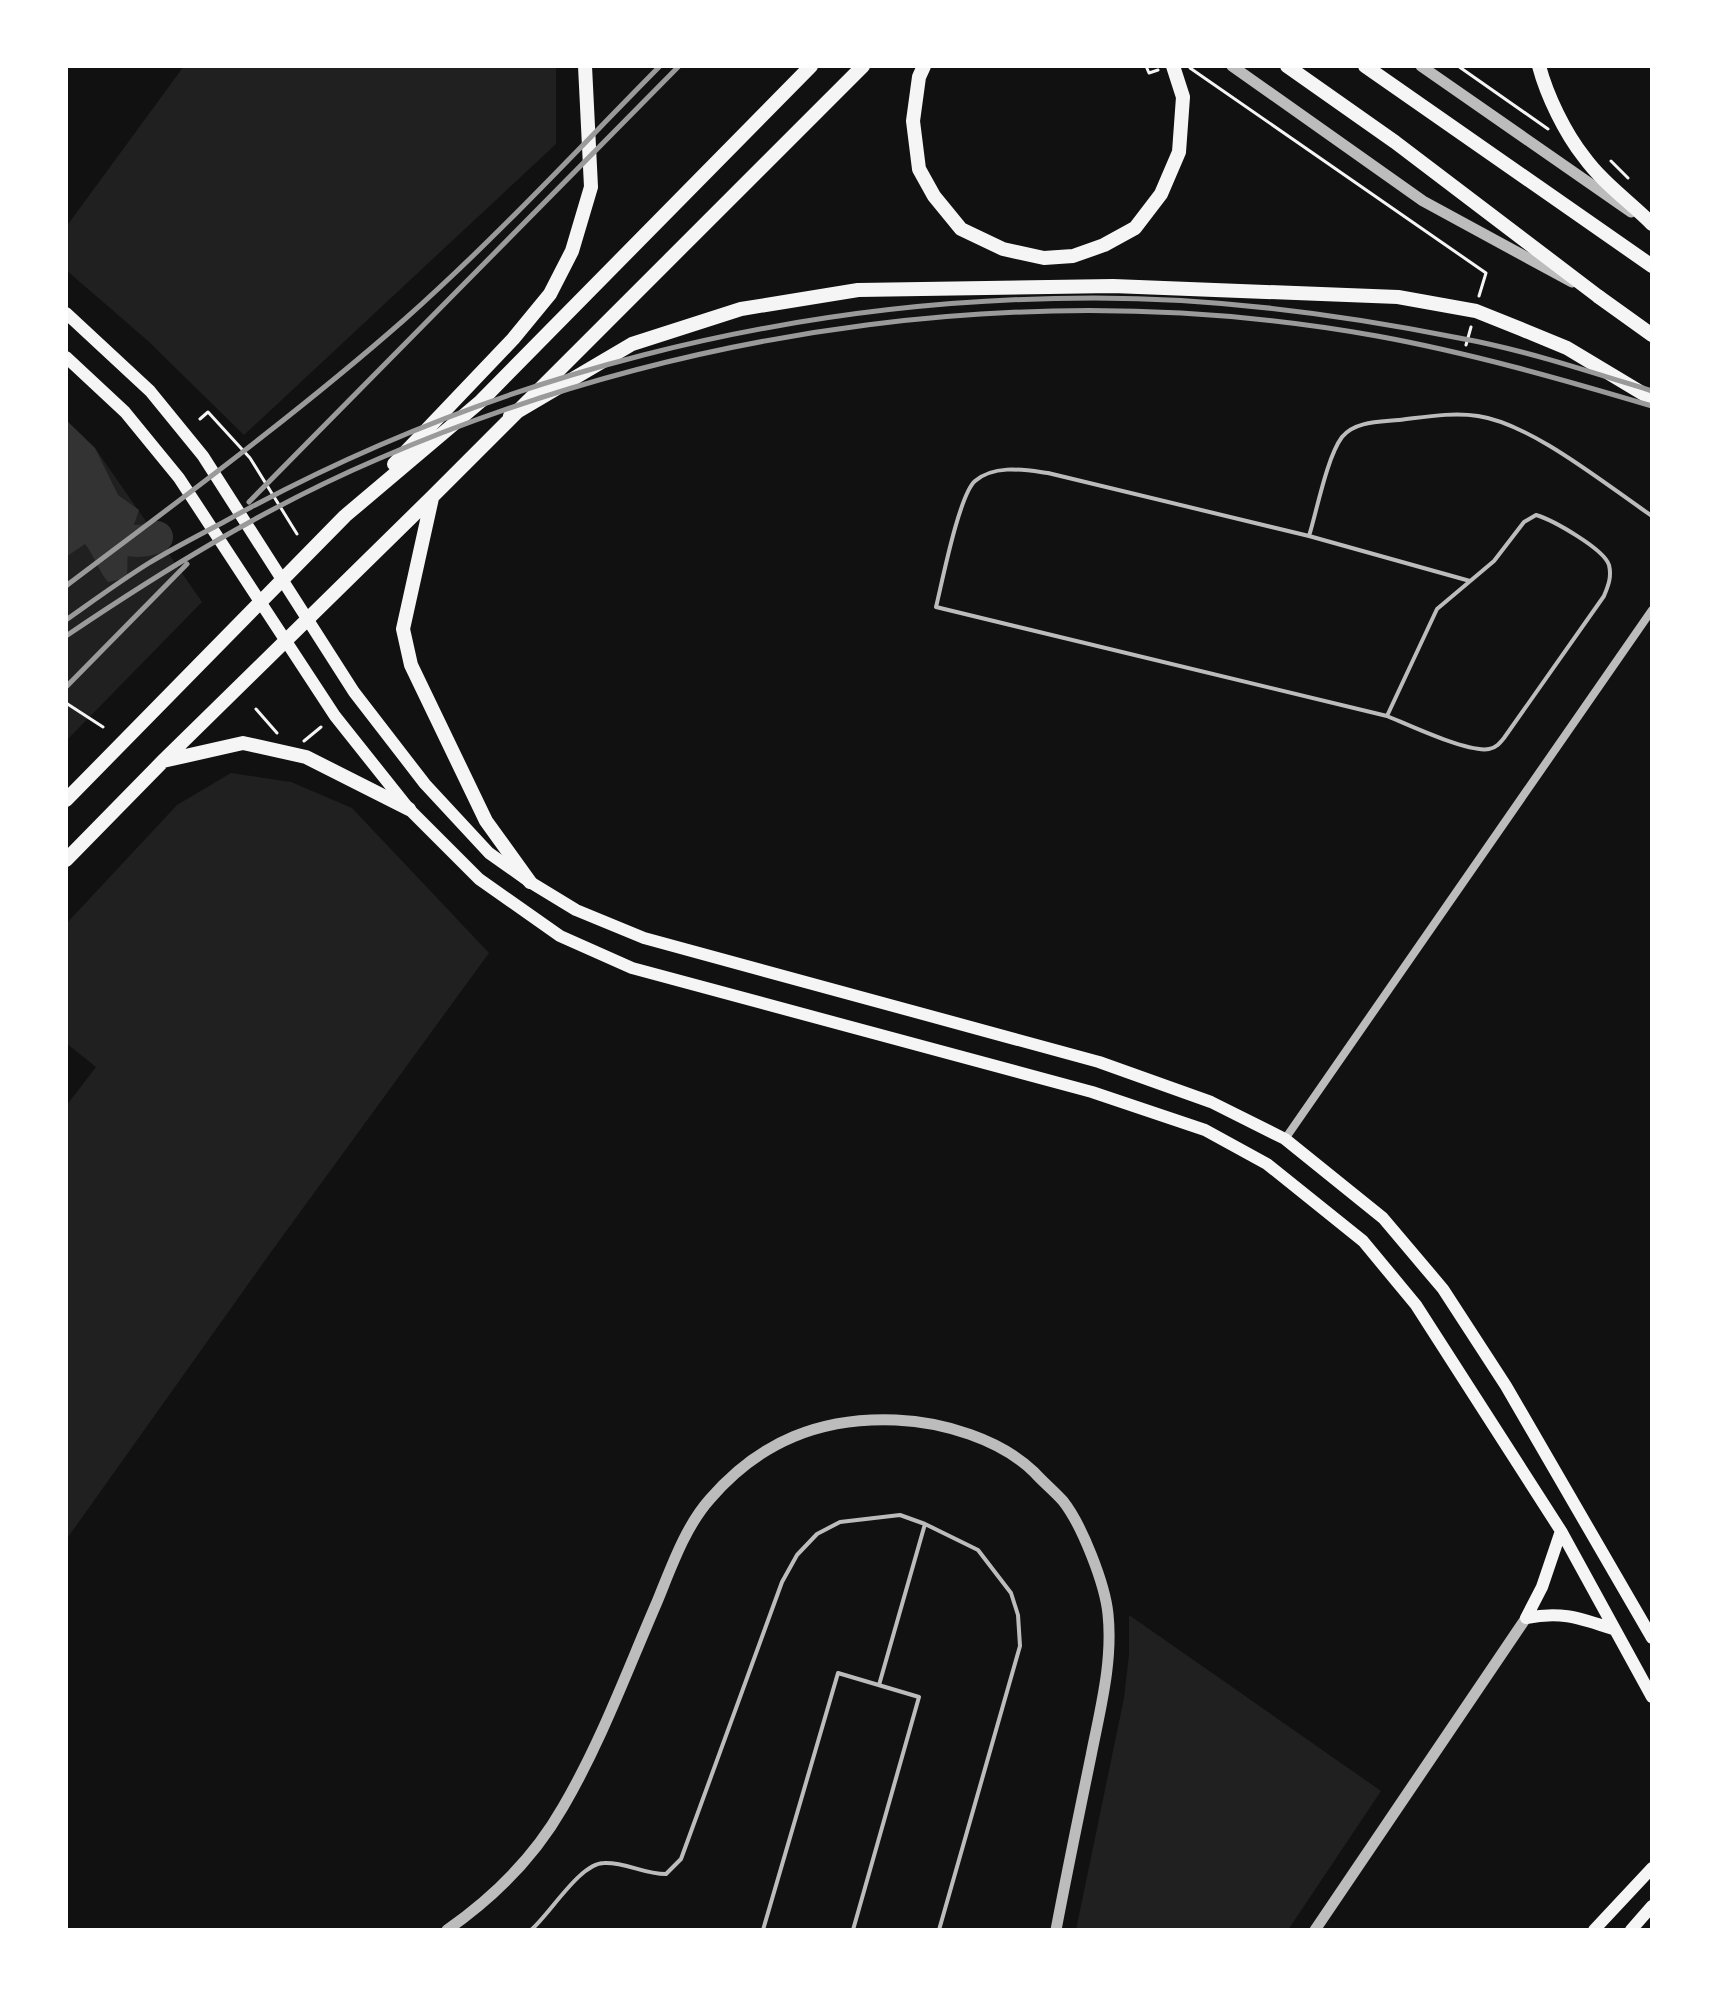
<svg xmlns="http://www.w3.org/2000/svg" width="1718" height="1996" font-family="Helvetica,sans-serif">
<style>
.green{fill:#202020}
.water{fill:#333}
.lines{fill:none;stroke-linecap:round;stroke-linejoin:round}
.river{stroke:#333;stroke-width:32}
.path{stroke:#f5f5f5;stroke-width:3}
.service{stroke:#bcbcbc;stroke-width:4}
.minor{stroke:#bcbcbc;stroke-width:8}
.tertiary{stroke:#bcbcbc;stroke-width:11}
.secondary{stroke:#f5f5f5;stroke-width:12}
.primary{stroke:#f5f5f5;stroke-width:14}
.trunk{stroke:#f5f5f5;stroke-width:14}
.rail{stroke:#9a9a9a;stroke-width:5}
</style>
<rect width="100%" height="100%" fill="#111"/>
<path class="green" d="M 184,66 L 556,66 L 556,144 L 244,435 L 147,340 L 66,270 L 66,227 Z
M 66,420 L 95,448 L 202,602 L 66,741 Z
M 231,773 L 291,782 L 352,808 L 489,953 L 271,1252 L 66,1540 L 66,1106 L 96,1067 L 66,1043 L 66,924 L 177,805 Z
M 1129,1615 L 1381,1791 L 1288,1930 L 1076,1930 L 1124,1698 L 1129,1655 Z"/>
<path class="water" d="M 66,420 L 95,448 L 118,495 L 139,510 L 128,542 L 127,578 L 108,582 C 98,570 95,557 85,544 L 66,557 Z"/>
<g class="lines">
<path class="river" d="M 66,515 C 95,528 126,550 157,537"/>
<path class="path" d="M 1146,66 L 1149,73 L 1158,70
M 1458,66 L 1548,129
M 1190,68 L 1486,273 L 1479,296
M 1611,161 L 1628,178
M 1466,345 L 1471,327
M 200,419 L 208,412 L 250,458 L 297,534
M 66,703 L 103,727
M 256,709 L 277,733
M 304,741 L 321,727"/>
<path class="service" d="M 1536,515 C 1553,520 1604,549 1609,565 C 1612,577 1608,586 1604,596 L 1504,738 C 1500,743 1496,748 1489,749 C 1468,753 1409,725 1387,716 L 1437,609 L 1494,561 L 1524,522 Z
M 1309,536 C 1317,510 1327,457 1342,437 C 1355,421 1380,422 1399,420 C 1425,417 1452,412 1478,416 C 1532,424 1606,485 1652,516
M 1387,716 L 936,607 C 942,583 959,495 975,481 C 995,464 1025,470 1048,473 L 1309,536 L 1470,581
M 879,1685 L 925,1524
M 531,1930 C 550,1914 580,1863 604,1863 C 626,1862 643,1874 666,1874 L 681,1859 L 782,1582 L 797,1555 L 817,1534 L 840,1522 L 900,1515 L 925,1524 L 978,1550 L 1011,1593 L 1018,1615 L 1020,1646 L 939,1930
M 763,1930 L 838,1673 L 919,1697 L 853,1930"/>
<path class="minor" d="M 1285,1139 L 1652,610"/>
<path class="tertiary" d="M 1232,66 L 1423,201 L 1572,282
M 1421,66 L 1631,212
M 447,1930 C 493,1898 535,1856 563,1807 C 601,1742 627,1671 657,1602 C 671,1568 685,1527 710,1499 C 760,1441 821,1417 896,1420 C 943,1422 1000,1439 1034,1472 C 1043,1482 1054,1491 1063,1501 C 1082,1525 1105,1584 1108,1614 C 1113,1662 1100,1710 1091,1756 C 1079,1814 1067,1872 1056,1930
M 1315,1930 L 1526,1618"/>
<path class="secondary" d="M 66,313 L 150,391 L 203,456 L 354,692 L 425,784 L 489,853 L 530,882 L 576,910 L 644,938 L 1099,1062 L 1211,1102 L 1285,1139 L 1383,1218 L 1443,1289 L 1506,1386 L 1652,1638
M 66,357 L 125,412 L 179,478 L 335,716 L 409,809 L 479,879 L 560,936 L 632,968 L 1092,1092 L 1205,1130 L 1267,1164 L 1363,1241 L 1416,1305 L 1561,1531 L 1652,1697
M 1526,1618 L 1542,1587 L 1561,1531
M 1526,1618 C 1562,1611 1579,1618 1613,1629
M 1594,1930 L 1652,1868
M 1631,1930 L 1652,1906"/>
<path class="primary" d="M 924,66 L 919,77 L 913,121 L 919,169 L 934,196 L 961,229 L 1003,249 L 1044,258 L 1073,256 L 1104,245 L 1135,228 L 1161,194 L 1179,152 L 1183,97 L 1173,66
M 1287,66 L 1395,142 L 1599,297
M 1365,66 L 1652,266
M 510,416 L 632,344 L 741,309 L 858,290 L 1113,286 L 1398,297 L 1476,311 L 1521,329 L 1567,348 L 1652,399
M 394,464 L 513,339 L 550,294 L 572,251 L 591,187 L 585,66
M 432,498 L 403,629 L 411,665 L 486,821 L 530,882
M 163,761 L 243,743 L 306,757 L 409,809
M 66,800 L 345,516 L 481,401 L 811,66
M 66,860 L 163,761 L 432,497 L 863,66"/>
<path class="trunk" d="M 1539,66 C 1547,96 1565,133 1584,157 C 1602,182 1630,202 1652,224
M 1599,297 L 1652,335"/>
<path class="rail" d="M 249,502 L 679,66
M 66,586 C 181,499 297,414 405,319 C 495,239 576,151 660,66
M 66,620 C 93,601 120,581 149,563 C 172,549 197,536 222,523 C 487,375 790,298 1094,298 C 1216,298 1340,314 1459,338 C 1525,350 1588,371 1652,391
M 66,636 C 165,569 268,506 378,459 C 688,325 1043,276 1377,336 C 1470,353 1561,379 1652,406
M 66,687 L 187,564"/>
</g>
<rect width="1718" height="1996" fill="none" stroke="#ffffff" stroke-width="136"/>
</svg>
